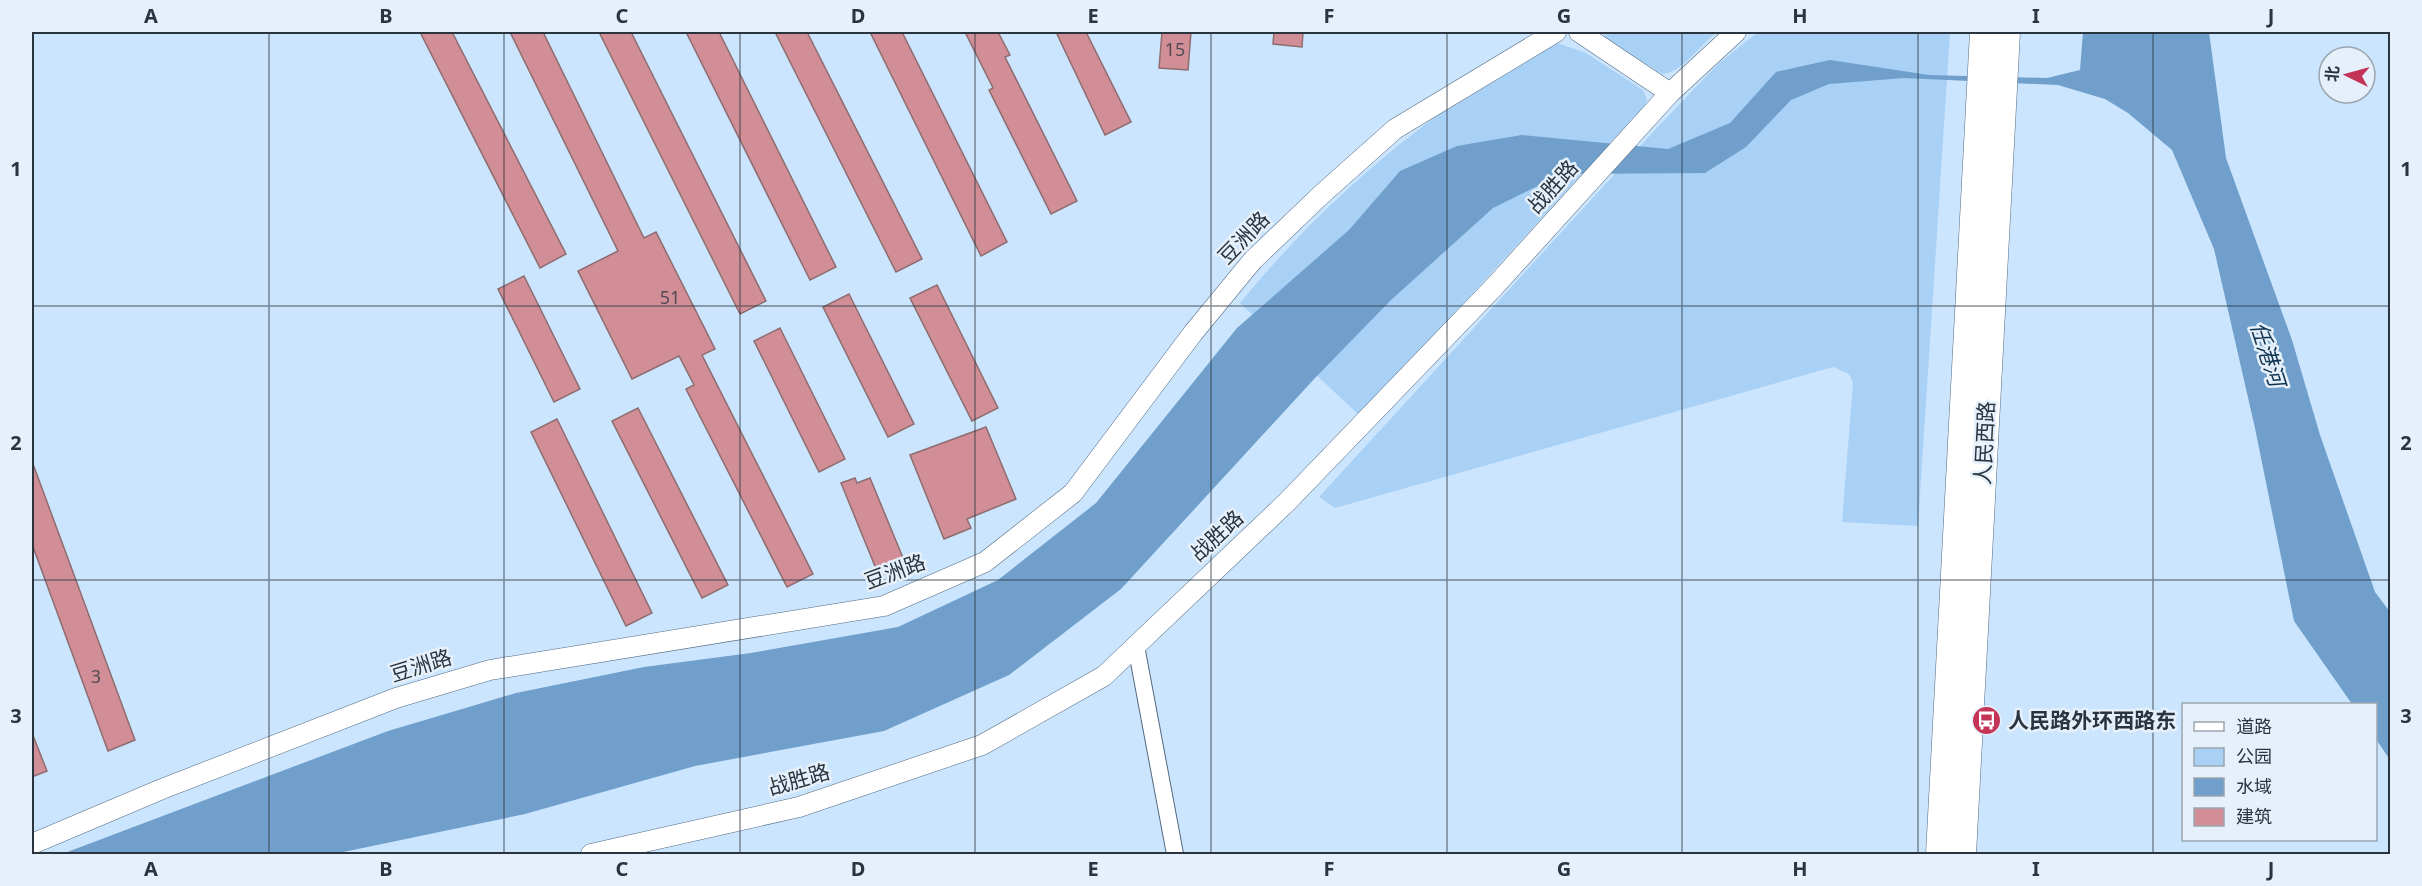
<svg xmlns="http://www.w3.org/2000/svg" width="2422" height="886" font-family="'Noto Sans','Noto Sans SC',sans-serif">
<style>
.green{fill:#a9d0f5}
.water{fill:#6f9fca}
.building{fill:#d18e96;stroke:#8e6c6f;stroke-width:1.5}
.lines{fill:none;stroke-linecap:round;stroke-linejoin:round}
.minor-casing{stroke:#536a80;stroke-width:18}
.tertiary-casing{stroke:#536a80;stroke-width:21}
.primary-casing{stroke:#536a80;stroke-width:27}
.minor{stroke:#fff;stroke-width:16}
.tertiary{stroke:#fff;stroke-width:20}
.primary{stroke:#fff;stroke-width:26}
.grid{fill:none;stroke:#2a343e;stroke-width:1.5;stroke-opacity:0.55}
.labels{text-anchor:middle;stroke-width:5;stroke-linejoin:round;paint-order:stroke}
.number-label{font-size:18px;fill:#544a54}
.street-label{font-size:21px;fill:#2a343e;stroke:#e6f0fa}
.poi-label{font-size:21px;font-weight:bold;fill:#2a343e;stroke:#e6f0fa;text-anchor:start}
.water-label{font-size:22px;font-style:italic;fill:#0e3350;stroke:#e6f0fa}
.neatline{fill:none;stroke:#2a343e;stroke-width:2}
.grid-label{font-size:20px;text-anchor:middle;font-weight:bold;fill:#2a343e}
</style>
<rect width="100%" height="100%" fill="#cbe5fe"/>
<path class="green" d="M 1604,32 L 1717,32 C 1701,44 1682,73 1662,74 L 1605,38 Z
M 1758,32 L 1950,32 L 1918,526 L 1842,522 L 1853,383 L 1849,374 L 1833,367 L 1335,508 L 1319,497 L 1655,130 L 1718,64 Z
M 1557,43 L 1586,53 L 1643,90 L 1647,99 L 1645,105 L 1360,416 L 1240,303 C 1309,219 1390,145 1481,85 C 1504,69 1532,56 1557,43 Z"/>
<path class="water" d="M 2083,32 L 2209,32 L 2226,158 L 2292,340 L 2320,435 L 2375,592 L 2390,612 L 2390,760 L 2376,739 L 2376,704 L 2352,704 L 2294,621 L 2255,428 L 2214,249 L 2172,150 L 2128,113 L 2105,99 L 2058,85 L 1904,78 L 1829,84 L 1791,100 L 1746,147 L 1705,173 L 1562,174 L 1493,208 L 1391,300 L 1315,378 L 1121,589 L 1009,675 L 884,731 L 695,766 L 525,814 L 334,854 L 62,854 L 388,731 L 516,693 L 644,667 L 751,653 L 898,627 L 998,580 L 1096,503 L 1237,328 L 1349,230 L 1400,171 L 1457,146 L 1522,135 L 1668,149 L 1730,123 L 1776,72 L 1830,60 L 1929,75 L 2047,78 L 2080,70 Z"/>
<path class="building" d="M 420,32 L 452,32 L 566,254 L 540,268 Z
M 510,32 L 543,32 L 644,238 L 656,232 L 715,349 L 702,355 L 813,574 L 787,587 L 686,389 L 694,385 L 679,356 L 632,379 L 578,271 L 618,251 Z
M 599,32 L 631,32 L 766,301 L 740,314 Z
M 686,32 L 719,32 L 836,267 L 810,280 Z
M 775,32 L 807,32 L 922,259 L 896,272 Z
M 870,32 L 902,32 L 1007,242 L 981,256 Z
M 965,32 L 998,32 L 1010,55 L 1005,57 L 1077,201 L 1051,214 L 989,90 L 993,88 Z
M 1056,32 L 1086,32 L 1131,122 L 1105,135 Z
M 1162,32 L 1191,32 L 1188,70 L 1159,68 Z
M 1274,32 L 1303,32 L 1302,47 L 1273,44 Z
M 524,276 L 580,389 L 554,402 L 498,289 Z
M 937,285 L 998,408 L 972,421 L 910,298 Z
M 849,294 L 914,424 L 888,437 L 823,307 Z
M 780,328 L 845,459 L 819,472 L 754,341 Z
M 638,408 L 728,585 L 702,598 L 612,421 Z
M 557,419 L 652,613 L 626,626 L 531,432 Z
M 986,427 L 1016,499 L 967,519 L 971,528 L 944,539 L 910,455 Z
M 33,464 L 135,740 L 108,751 L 32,544 Z
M 855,478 L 857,483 L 870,478 L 906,565 L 879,576 L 841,483 Z
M 32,733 L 47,771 L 32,777 Z"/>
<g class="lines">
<defs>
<path id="minor" d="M 1136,646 L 1175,854"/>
<path id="tertiary" d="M 1579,32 L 1670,93
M 32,844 L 162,789 L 396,698 L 490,670 L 884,606 L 985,562 L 1073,493 L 1193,333 L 1253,260 L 1322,194 L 1395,129 L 1556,32
M 591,854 L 799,807 L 982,745 L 1104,676 L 1287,502 L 1494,287 L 1670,93 L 1736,32"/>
<path id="primary" d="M 1939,854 L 1983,32
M 1963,854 L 2007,32"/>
</defs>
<use href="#minor" class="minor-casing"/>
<use href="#tertiary" class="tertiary-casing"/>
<use href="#primary" class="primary-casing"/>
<use href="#minor" class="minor"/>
<use href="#tertiary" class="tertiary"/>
<use href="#primary" class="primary"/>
</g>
<path class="grid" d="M 269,32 L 269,854M 504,32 L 504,854M 740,32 L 740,854M 975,32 L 975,854M 1211,32 L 1211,854M 1447,32 L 1447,854M 1682,32 L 1682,854M 1918,32 L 1918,854M 2153,32 L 2153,854M 32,306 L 2390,306M 32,580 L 2390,580"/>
<defs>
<symbol id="bus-disc" viewBox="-11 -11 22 22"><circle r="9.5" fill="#c43457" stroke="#e6f0fa"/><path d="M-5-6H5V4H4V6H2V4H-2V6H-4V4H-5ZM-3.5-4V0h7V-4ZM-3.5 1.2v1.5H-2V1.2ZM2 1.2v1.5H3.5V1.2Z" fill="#fff"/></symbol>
</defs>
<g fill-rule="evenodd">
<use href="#bus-disc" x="1970" y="704" width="33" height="33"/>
</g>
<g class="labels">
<g class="number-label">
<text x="1175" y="56">15</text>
<text x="670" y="304">51</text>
<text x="96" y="683">3</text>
</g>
<g class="street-label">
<text transform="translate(1553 187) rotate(-48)" y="7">战胜路</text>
<text transform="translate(1244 238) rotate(-46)" y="7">豆洲路</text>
<text transform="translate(1985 443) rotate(-87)" y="7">人民西路</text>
<text transform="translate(1217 536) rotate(-43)" y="7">战胜路</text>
<text transform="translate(895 572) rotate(-20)" y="7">豆洲路</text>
<text transform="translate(421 666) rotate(-17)" y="7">豆洲路</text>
<text transform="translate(799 780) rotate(-16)" y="7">战胜路</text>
</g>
<g class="poi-label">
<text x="2008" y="728">人民路外环西路东</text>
</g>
<g class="water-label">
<text transform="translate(2268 354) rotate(72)" y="8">任港河</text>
</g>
</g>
<rect width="2422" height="886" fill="none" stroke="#e6f0fa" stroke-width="66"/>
<rect x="2182" y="703" width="195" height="138" fill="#e6f0fa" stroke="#9ba5af" stroke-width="1.5"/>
<rect x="2194" y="722" width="30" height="9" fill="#ffffff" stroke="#9ba5af" stroke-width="1.5"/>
<text x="2236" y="733" font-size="18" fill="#2a343e">道路</text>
<rect x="2194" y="748" width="30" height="18" fill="#a9d0f5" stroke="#9ba5af" stroke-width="1.5"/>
<text x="2236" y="763" font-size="18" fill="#2a343e">公园</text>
<rect x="2194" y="778" width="30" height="18" fill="#6f9fca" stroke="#9ba5af" stroke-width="1.5"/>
<text x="2236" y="793" font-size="18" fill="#2a343e">水域</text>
<rect x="2194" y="808" width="30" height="18" fill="#d18e96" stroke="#9ba5af" stroke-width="1.5"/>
<text x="2236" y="823" font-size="18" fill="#2a343e">建筑</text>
<g transform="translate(2347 75) rotate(275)"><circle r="28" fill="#e6f0fa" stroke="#9ba5af" stroke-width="1.5"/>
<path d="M0-4.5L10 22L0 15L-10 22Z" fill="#c43457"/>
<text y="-9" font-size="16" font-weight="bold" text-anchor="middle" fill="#2a343e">北</text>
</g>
<rect x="33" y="33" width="2356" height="820" class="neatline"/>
<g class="grid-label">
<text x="151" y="23">A</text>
<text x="386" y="23">B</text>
<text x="622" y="23">C</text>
<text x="858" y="23">D</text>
<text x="1093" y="23">E</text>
<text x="1329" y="23">F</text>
<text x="1564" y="23">G</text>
<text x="1800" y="23">H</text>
<text x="2036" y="23">I</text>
<text x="2271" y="23">J</text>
<text x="16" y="176">1</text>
<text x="2406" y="176">1</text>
<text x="16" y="450">2</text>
<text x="2406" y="450">2</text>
<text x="16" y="723">3</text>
<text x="2406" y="723">3</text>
<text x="151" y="876">A</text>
<text x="386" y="876">B</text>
<text x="622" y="876">C</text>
<text x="858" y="876">D</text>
<text x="1093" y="876">E</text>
<text x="1329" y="876">F</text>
<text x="1564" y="876">G</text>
<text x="1800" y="876">H</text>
<text x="2036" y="876">I</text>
<text x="2271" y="876">J</text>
</g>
</svg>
